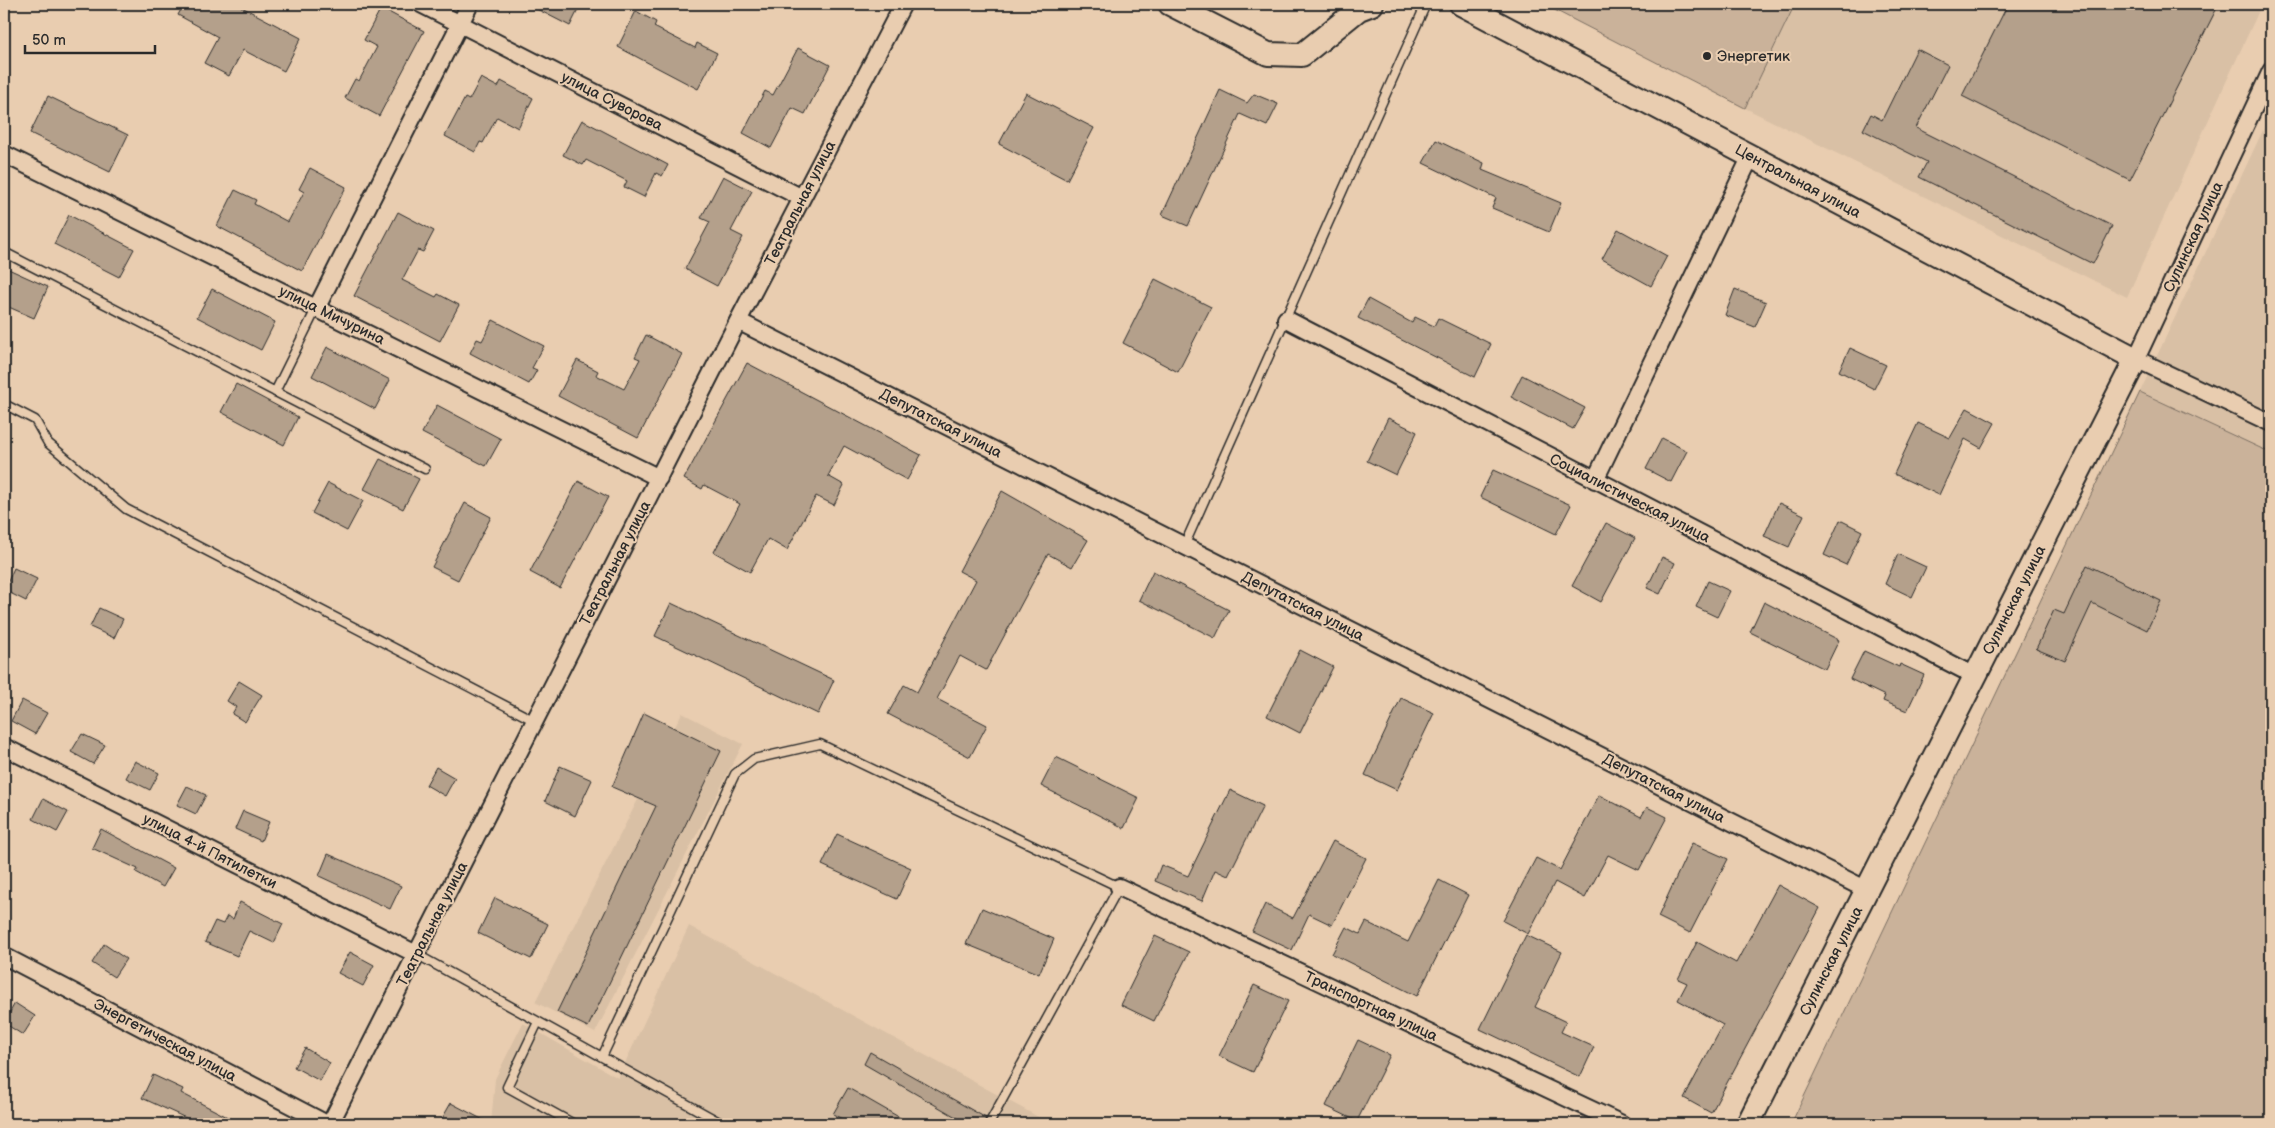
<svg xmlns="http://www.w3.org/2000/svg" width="2275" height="1128" font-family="'Balsamiq Sans',sans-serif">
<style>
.built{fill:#d9c0a5}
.green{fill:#cab29a;stroke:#7a6e62}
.building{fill:#b4a08b;stroke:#2b2b2b}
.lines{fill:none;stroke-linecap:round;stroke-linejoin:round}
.lane-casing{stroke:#2b2b2b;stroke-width:11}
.street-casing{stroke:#2b2b2b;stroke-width:20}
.secondary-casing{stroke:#2b2b2b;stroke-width:26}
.lane{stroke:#e9cdb0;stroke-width:8}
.street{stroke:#e9cdb0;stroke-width:16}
.secondary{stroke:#e9cdb0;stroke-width:22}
.poi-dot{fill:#2b2b2b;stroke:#e9cdb0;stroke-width:2}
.labels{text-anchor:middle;stroke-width:4;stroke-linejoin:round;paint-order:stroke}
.poi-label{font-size:15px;fill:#2b2b2b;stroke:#e9cdb0;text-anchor:start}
.street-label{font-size:15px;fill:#2b2b2b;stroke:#e9cdb0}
</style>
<rect width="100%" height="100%" fill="#e9cdb0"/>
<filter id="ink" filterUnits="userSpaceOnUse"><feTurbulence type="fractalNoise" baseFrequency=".02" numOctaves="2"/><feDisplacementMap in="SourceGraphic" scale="10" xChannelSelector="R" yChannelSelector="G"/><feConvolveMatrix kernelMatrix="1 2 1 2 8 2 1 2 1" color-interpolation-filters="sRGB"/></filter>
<g filter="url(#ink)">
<path class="built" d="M 1795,4 L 2262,4 L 2127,297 L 1745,108 Z
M 2271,113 L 2271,453 L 2140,392 Z
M 682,713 L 743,744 L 595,1033 L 535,1002 Z
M 689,926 L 1051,1124 L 491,1124 L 495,1079 L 523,1023 L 618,1078 Z"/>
<path class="green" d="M 1543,4 L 1795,4 L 1745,108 Z
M 2140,392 L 2271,453 L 2271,1124 L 1791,1124 Z"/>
<path class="building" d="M 184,4 L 236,4 L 301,38 L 284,71 L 243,50 L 229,76 L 204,63 L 218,37 L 178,15 Z
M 527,4 L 581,4 L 570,26 Z
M 2008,4 L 2219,4 L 2130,180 L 1962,96 Z
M 381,8 L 424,31 L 379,116 L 345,98 L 355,79 L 359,81 L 377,47 L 364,40 Z
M 636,11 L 656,22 L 654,27 L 695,48 L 697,43 L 717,53 L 698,89 L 618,47 Z
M 798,48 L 830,65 L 805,114 L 792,108 L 771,148 L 743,133 L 765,91 L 773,95 Z
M 1917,49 L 1948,65 L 1916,128 L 2112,226 L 2093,264 L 1919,177 L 1927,162 L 1863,130 L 1871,114 L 1882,120 Z
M 481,78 L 498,87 L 501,81 L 533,98 L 518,128 L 497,117 L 483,143 L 480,142 L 475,152 L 445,136 L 465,98 L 469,100 Z
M 1220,90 L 1247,103 L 1254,94 L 1278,104 L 1267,126 L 1240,114 L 1188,226 L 1162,215 Z
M 1026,93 L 1094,128 L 1067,180 L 999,144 Z
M 48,96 L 128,135 L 110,172 L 30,133 Z
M 582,120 L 668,165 L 662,176 L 656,173 L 644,197 L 624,187 L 627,181 L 586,160 L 583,165 L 563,155 Z
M 1436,140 L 1484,163 L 1482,170 L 1561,203 L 1549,232 L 1492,208 L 1496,198 L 1423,163 Z
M 310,168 L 346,187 L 302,271 L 217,226 L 235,190 L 256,200 L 254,204 L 288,222 L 304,192 L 299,189 Z
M 723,176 L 752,191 L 731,231 L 743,237 L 717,286 L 685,269 L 710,222 L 701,218 Z
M 398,212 L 434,231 L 423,252 L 418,250 L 402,280 L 436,297 L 438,294 L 459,305 L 440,341 L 354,296 Z
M 69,215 L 134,249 L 119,277 L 54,244 Z
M 1618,229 L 1667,256 L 1651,286 L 1602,259 Z
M 4,267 L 48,287 L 34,318 L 4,305 Z
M 1155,279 L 1211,307 L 1178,372 L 1123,343 Z
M 212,289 L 275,322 L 261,350 L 197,317 Z
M 1735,289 L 1766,302 L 1755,327 L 1725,315 Z
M 1368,299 L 1412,323 L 1415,317 L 1434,326 L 1438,318 L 1491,344 L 1475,377 L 1358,318 Z
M 493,320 L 544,346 L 532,368 L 537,370 L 529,384 L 470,353 L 477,339 L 482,341 Z
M 646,335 L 682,354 L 638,438 L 558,396 L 577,360 L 598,371 L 596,375 L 624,389 L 640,359 L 635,357 Z
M 327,347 L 390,380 L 375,409 L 312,376 Z
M 1850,348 L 1886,365 L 1874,389 L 1839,371 Z
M 747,363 L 921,455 L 907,480 L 844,446 L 828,476 L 844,485 L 834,505 L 816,496 L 787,550 L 768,539 L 750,572 L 714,552 L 740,504 L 704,485 L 702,489 L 684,479 Z
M 1522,375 L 1585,408 L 1573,429 L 1511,397 Z
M 236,384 L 298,417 L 284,445 L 221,412 Z
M 437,405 L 501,439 L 486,466 L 422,433 Z
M 1967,408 L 1995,423 L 1981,448 L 1965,439 L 1939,495 L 1894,474 L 1918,423 L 1950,438 Z
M 1388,418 L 1417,432 L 1396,475 L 1367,461 Z
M 1662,438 L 1687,451 L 1671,482 L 1646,469 Z
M 380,459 L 419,479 L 403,509 L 364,489 Z
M 1493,470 L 1571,505 L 1556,534 L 1480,497 Z
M 578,481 L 608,497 L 560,588 L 530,572 Z
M 328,483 L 363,501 L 347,531 L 312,513 Z
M 1002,491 L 1088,540 L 1072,567 L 1048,554 L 986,670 L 960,656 L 937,699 L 987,725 L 970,757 L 888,714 L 904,685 L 917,692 L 976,580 L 959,571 Z
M 465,503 L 491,517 L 458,580 L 432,567 Z
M 1779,503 L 1804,515 L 1789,547 L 1764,536 Z
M 1840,520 L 1862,531 L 1846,565 L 1824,555 Z
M 1606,523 L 1635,538 L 1601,602 L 1572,586 Z
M 1898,554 L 1926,567 L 1912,597 L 1885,584 Z
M 1662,557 L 1675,563 L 1660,594 L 1647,588 Z
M 2087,565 L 2161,601 L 2147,630 L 2092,603 L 2065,661 L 2036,649 L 2054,610 L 2064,614 Z
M 14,568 L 37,579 L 26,601 L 4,590 Z
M 1153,571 L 1229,610 L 1215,638 L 1139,600 Z
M 1708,581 L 1730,591 L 1717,617 L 1696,607 Z
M 1764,602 L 1839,640 L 1825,669 L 1750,632 Z
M 671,603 L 834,680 L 818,714 L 655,636 Z
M 99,608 L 123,619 L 114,638 L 90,627 Z
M 1300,650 L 1333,667 L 1300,733 L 1267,716 Z
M 1864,651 L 1899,667 L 1900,664 L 1924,675 L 1907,711 L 1883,701 L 1885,696 L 1850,679 Z
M 239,681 L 262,695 L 245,722 L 232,714 L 236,707 L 227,701 Z
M 1401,698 L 1434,713 L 1397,790 L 1365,775 Z
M 22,700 L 47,713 L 35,734 L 11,721 Z
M 644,713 L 721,751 L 588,1027 L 557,1012 L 656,806 L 612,787 Z
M 82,734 L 105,745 L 93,764 L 71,752 Z
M 1056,757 L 1139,798 L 1124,828 L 1041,786 Z
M 135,761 L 159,773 L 150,790 L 126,778 Z
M 560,766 L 592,780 L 575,816 L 545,801 Z
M 436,767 L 455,778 L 445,796 L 426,785 Z
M 187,786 L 206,795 L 196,814 L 177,805 Z
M 1230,790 L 1263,806 L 1228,876 L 1215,870 L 1202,901 L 1155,881 L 1161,865 L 1188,876 Z
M 1599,795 L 1641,817 L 1647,807 L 1667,817 L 1639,870 L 1608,855 L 1585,898 L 1555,882 L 1528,934 L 1503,921 L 1536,858 L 1560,870 Z
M 43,799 L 68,812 L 57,832 L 33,819 Z
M 243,811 L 269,822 L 261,841 L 235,829 Z
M 101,829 L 174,868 L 163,887 L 136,872 L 138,869 L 92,848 Z
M 837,834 L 911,868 L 897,899 L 822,865 Z
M 1333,841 L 1366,858 L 1332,925 L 1309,914 L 1292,950 L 1252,931 L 1265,904 L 1293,918 Z
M 1692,843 L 1728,859 L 1690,933 L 1658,917 Z
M 328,854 L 401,886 L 390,909 L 319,876 Z
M 1439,880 L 1468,895 L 1417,996 L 1332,954 L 1346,927 L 1360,934 L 1366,922 L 1408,942 Z
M 1778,885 L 1820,908 L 1711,1113 L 1684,1098 L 1723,1025 L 1678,1000 L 1687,983 L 1678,979 L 1697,942 L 1736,963 Z
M 495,898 L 548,924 L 531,959 L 478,933 Z
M 240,902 L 283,924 L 274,943 L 249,931 L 237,956 L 205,942 L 215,921 L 223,924 L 227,916 L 233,919 Z
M 982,908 L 1054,939 L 1039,974 L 966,944 Z
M 1526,935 L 1562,952 L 1535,1007 L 1566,1022 L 1561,1032 L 1594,1047 L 1580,1077 L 1480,1029 Z
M 1155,936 L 1189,952 L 1154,1021 L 1121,1005 Z
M 104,944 L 126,959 L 114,977 L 92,963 Z
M 350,952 L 374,965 L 363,986 L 338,973 Z
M 1254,985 L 1288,1001 L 1253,1072 L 1219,1056 Z
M 15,1003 L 35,1016 L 23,1035 L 4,1023 Z
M 1358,1040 L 1390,1055 L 1357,1121 L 1326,1106 Z
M 305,1048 L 330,1063 L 320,1081 L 294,1067 Z
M 870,1052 L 986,1118 L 983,1124 L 968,1124 L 864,1064 Z
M 153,1075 L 183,1089 L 181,1093 L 241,1124 L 185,1124 L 188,1119 L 142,1098 Z
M 848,1088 L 911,1124 L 851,1124 L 833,1114 Z
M 451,1103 L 491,1124 L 439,1124 Z"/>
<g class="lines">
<defs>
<path id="lane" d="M 4,252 L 425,469
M 275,392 L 317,307
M 4,404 L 35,420 L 48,443 L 126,509 L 535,721
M 1184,546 L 1426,4
M 416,954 L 723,1124
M 538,1022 L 507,1087 L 574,1124
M 602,1057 L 735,774 L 754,759 L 820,744 L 1119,887 L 989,1124"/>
<path id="street" d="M 421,4 L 802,198
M 2271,71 L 2136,359 L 2271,423
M 4,154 L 659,478
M 317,307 L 470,4
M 1286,319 L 1975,676
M 738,321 L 1867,890
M 1595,480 L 1751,156
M 4,747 L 416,954
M 1119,887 L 1622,1124
M 4,956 L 327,1124
M 330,1124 L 738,321 L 903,4"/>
<path id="secondary" d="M 1170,4 L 1268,54 L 1302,55 L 1359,9 L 1372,4
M 1461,4 L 2136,359 L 1748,1124"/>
</defs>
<use href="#lane" class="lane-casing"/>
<use href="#street" class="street-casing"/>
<use href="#secondary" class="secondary-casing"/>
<use href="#lane" class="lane"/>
<use href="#street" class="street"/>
<use href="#secondary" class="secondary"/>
</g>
</g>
<circle class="poi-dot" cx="1707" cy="56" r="5"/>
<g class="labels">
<g class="poi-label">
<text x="1717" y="61">Энергетик</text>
</g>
<g class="street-label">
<text transform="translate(612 101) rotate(27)" y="5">улица Суворова</text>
<text transform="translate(1798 181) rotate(28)" y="5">Центральная улица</text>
<text transform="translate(800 203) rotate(-63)" y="5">Театральная улица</text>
<text transform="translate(2193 237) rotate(-65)" y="5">Сулинская улица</text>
<text transform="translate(332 315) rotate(26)" y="5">улица Мичурина</text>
<text transform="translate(941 423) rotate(27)" y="5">Депутатская улица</text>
<text transform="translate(1630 498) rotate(27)" y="5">Социалистическая улица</text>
<text transform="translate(615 563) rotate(-63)" y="5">Театральная улица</text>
<text transform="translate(2014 600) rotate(-63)" y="5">Сулинская улица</text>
<text transform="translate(1303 606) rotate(27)" y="5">Депутатская улица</text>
<text transform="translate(1664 788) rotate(27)" y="5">Депутатская улица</text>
<text transform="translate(210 851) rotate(27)" y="5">улица 4-й Пятилетки</text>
<text transform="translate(432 924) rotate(-63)" y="5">Театральная улица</text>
<text transform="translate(1831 961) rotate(-63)" y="5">Сулинская улица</text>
<text transform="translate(1371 1006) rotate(25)" y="5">Транспортная улица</text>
<text transform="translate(165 1040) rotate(28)" y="5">Энергетическая улица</text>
</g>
</g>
<rect width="2275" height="1128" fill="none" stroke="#e9cdb0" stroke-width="20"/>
<rect x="10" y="10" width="2255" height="1108" fill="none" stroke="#2b2b2b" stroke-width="2" filter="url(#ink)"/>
<path d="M25 45v8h130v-8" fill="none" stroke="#2b2b2b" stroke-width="2.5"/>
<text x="32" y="45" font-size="15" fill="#2b2b2b" stroke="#e9cdb0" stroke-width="4" paint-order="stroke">50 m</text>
</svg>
